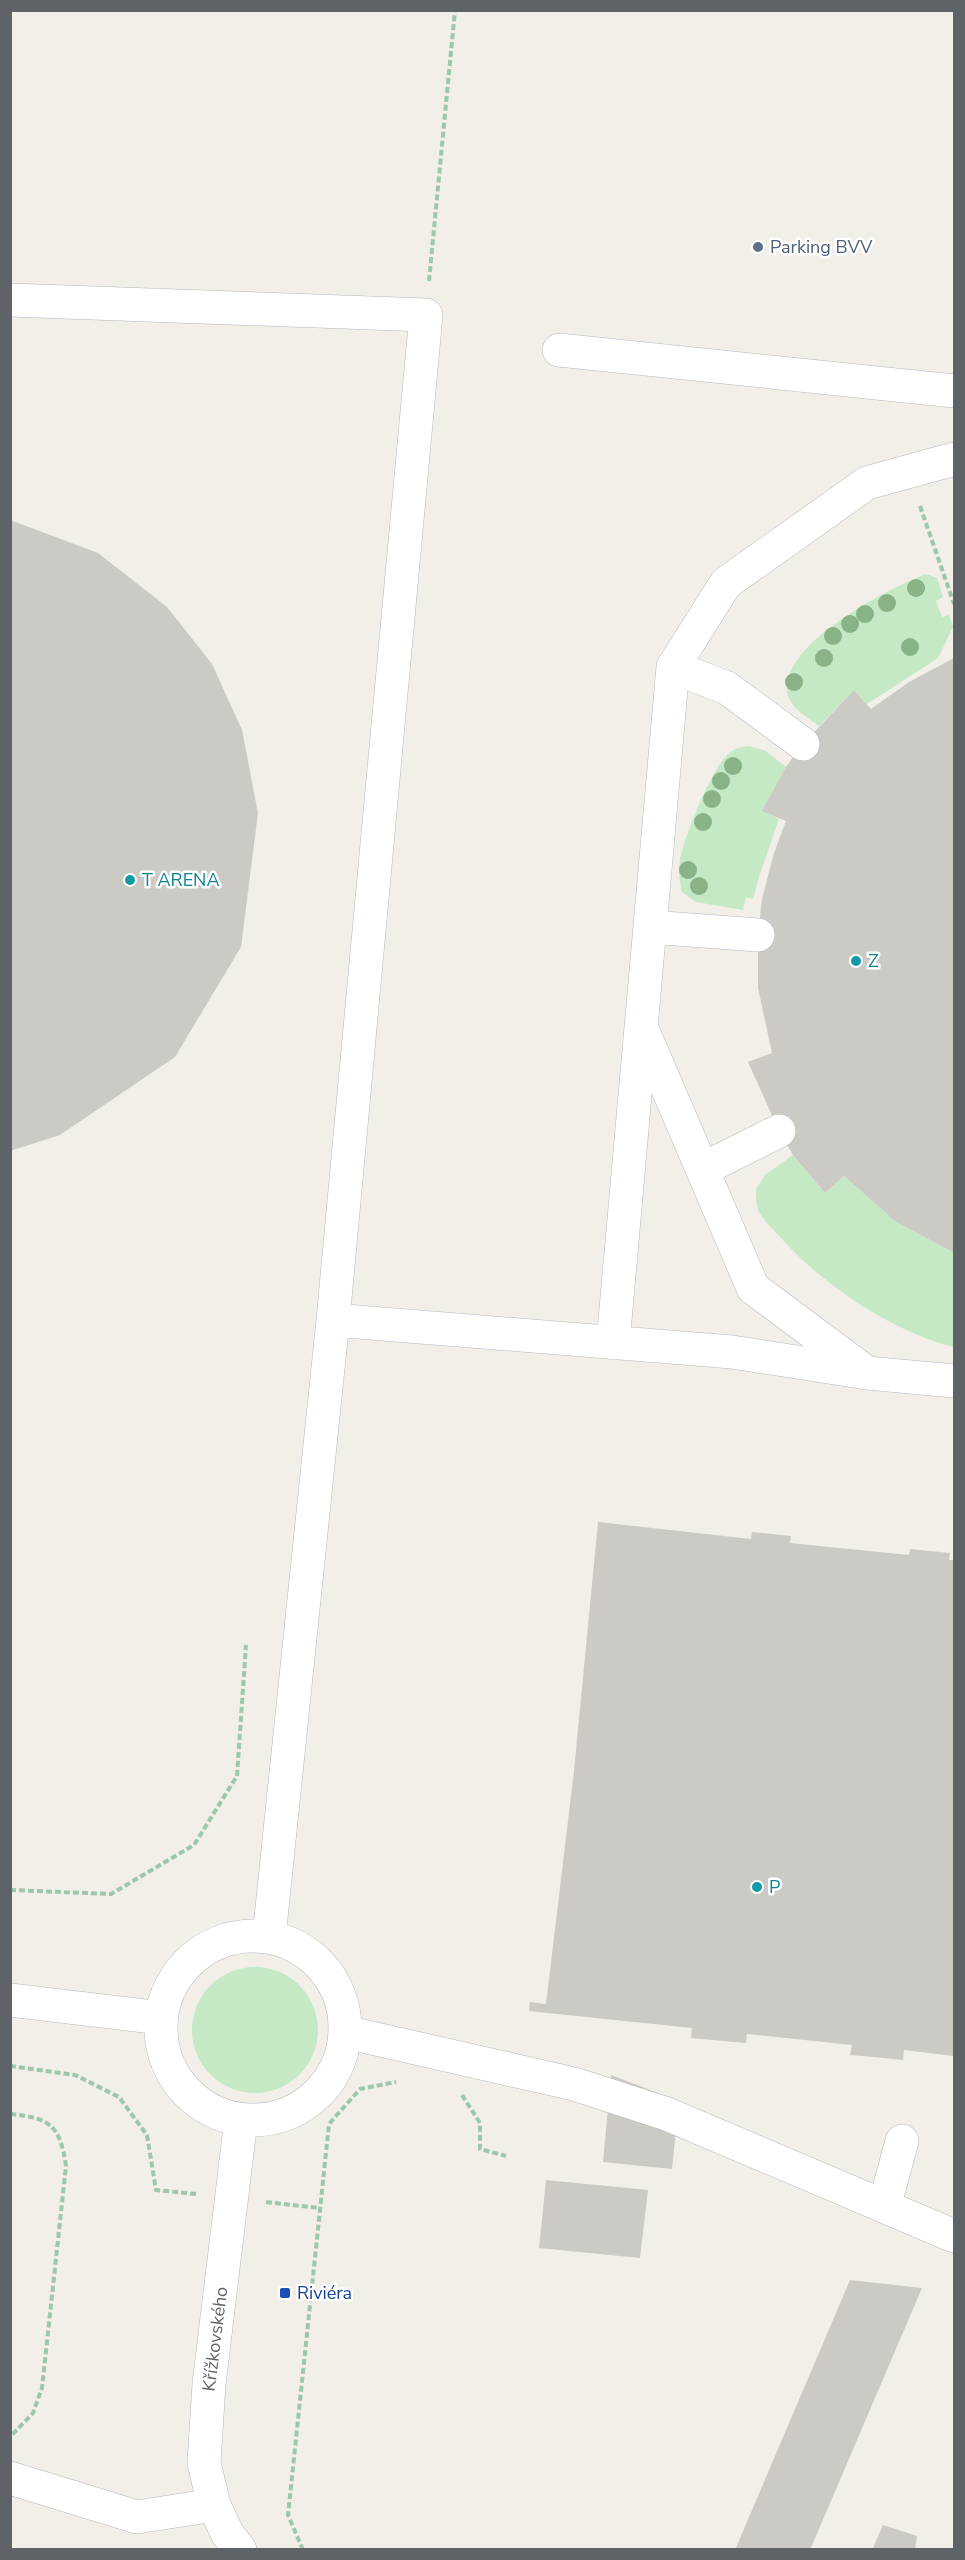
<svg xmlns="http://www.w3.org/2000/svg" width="965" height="2560" font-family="'Nunito Sans',sans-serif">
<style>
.green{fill:#c5e8c5}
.building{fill:#cccac5}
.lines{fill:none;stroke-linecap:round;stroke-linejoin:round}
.minor-casing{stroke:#b5b8bc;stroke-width:34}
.path{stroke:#9cc7a9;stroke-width:4;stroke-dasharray:6 3;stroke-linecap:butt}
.minor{stroke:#fff;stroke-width:33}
.tree{fill:#89b387}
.service-dot{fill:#5c6f8a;stroke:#fff;stroke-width:2}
.culture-dot{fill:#0f9aa8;stroke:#fff;stroke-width:2}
.transit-dot{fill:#1a4fb4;stroke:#fff;stroke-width:2}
.labels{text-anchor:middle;stroke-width:5;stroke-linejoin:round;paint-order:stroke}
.service-label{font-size:18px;fill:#4e5e75;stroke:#fff;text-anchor:start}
.culture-label{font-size:18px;fill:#0d838f;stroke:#fff;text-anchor:start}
.transit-label{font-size:18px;fill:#164399;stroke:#fff;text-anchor:start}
.street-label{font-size:18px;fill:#5f6368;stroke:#fff}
</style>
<rect width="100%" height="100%" fill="#f1efe8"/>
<path class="green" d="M 926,574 L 937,578 L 943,597 L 936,601 L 942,617 L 949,615 L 953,627 L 938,658 L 867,704 L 854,690 L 819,726 C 809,718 793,710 789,698 C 771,648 889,588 926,574 Z
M 749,746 L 766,751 L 786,767 L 763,811 L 779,819 L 759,877 L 753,899 L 746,897 L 743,910 L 696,902 L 682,892 C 679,880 678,867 681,855 C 686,833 712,768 728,754 C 735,748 741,747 749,746 Z
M 793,1155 L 825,1193 L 844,1176 L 895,1221 L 954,1253 L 954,1347 C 892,1332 822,1284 780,1237 C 773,1229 764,1221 759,1212 C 756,1205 756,1197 756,1189 L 765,1175 Z
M192 2030a63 63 0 1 1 126 0a63 63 0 1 1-126 0Z"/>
<path class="building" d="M 10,520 L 98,553 L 167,607 L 212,664 L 242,730 L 258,813 L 241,947 L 175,1057 L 60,1135 L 10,1151 Z
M 954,658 L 954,1253 L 895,1221 L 844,1176 L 825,1193 L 793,1155 L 779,1131 L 748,1062 L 772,1053 L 758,988 L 758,935 L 762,899 L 774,853 L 786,821 L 762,811 L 786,767 L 803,744 L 854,690 L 871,709 L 909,682 Z
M 598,1522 L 751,1539 L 752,1532 L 791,1536 L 790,1543 L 909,1555 L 910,1549 L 950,1553 L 949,1560 L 954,1560 L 954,2056 L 904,2050 L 903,2060 L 885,2058 L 850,2055 L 852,2045 L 747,2034 L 746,2043 L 691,2038 L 692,2028 L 529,2011 L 530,2002 L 546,2004 L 574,1771 Z
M 611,2075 L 679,2101 L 672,2169 L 603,2162 Z
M 546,2180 L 648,2190 L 640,2258 L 539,2248 Z
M 850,2280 L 922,2288 L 810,2550 L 735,2550 Z
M 883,2525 L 917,2536 L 915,2550 L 872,2550 Z"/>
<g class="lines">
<defs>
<path id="minor" d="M 10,300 L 426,315 L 333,1320
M 559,350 L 954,391
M 673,667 L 727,688 L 803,744
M 650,927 L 758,935
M 643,1031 L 753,1288 L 863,1370
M 703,1169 L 779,1131
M 613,1343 L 673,667 L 726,583 L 867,483 L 954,459
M161 2028a92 92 0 1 1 184 0a92 92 0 1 1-184 0Z
M 269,1937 L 333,1320 L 732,1352 L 867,1373 L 954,1381
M 10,2000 L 161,2018
M 345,2032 L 574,2084 L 667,2114 L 954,2236
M 885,2204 L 902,2141
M 10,2478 L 137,2517 L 214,2505
M 240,2550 L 227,2533 L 214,2505 L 204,2463 L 209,2384 L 241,2120"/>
</defs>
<use href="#minor" class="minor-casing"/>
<path class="path" d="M 429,281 L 455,10
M 920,506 L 954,604
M 10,1890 L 111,1894 L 194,1845 L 237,1776 L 246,1645
M 10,2066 L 75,2075 L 119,2097 L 147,2135 L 156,2190 L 196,2194
M 462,2095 L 480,2123 L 480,2149 L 506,2156
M 10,2114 C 51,2118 60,2126 66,2166 L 42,2388 L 33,2413 L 10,2437
M 266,2202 L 320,2208
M 303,2550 L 288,2515 L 329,2124 L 360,2089 L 396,2082"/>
<use href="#minor" class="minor"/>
</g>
<g class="tree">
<circle cx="916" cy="588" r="9"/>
<circle cx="887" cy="603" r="9"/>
<circle cx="865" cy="614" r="9"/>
<circle cx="850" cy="624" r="9"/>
<circle cx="833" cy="636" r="9"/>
<circle cx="910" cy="647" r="9"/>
<circle cx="824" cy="658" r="9"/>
<circle cx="794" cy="682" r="9"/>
<circle cx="733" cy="766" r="9"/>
<circle cx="721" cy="781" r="9"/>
<circle cx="712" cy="799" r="9"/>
<circle cx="703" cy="822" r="9"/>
<circle cx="688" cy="870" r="9"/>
<circle cx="699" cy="886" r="9"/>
</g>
<circle class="service-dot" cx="758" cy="247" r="6"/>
<g class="culture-dot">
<circle cx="130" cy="880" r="6"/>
<circle cx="856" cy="961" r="6"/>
<circle cx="757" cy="1887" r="6"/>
</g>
<rect class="transit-dot" x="279" y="2287" width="12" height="12" rx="3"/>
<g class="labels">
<g class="service-label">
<text x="770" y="253">Parking BVV</text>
</g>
<g class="culture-label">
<text x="142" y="886">T ARENA</text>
<text x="868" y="967">Z</text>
<text x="769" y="1893">P</text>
</g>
<g class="transit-label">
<text x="297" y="2299">Riviéra</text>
</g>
<g class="street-label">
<text transform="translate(215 2339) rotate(-83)" y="6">Křížkovského</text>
</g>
</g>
<rect width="965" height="2560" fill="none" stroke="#5f6368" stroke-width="24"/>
</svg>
